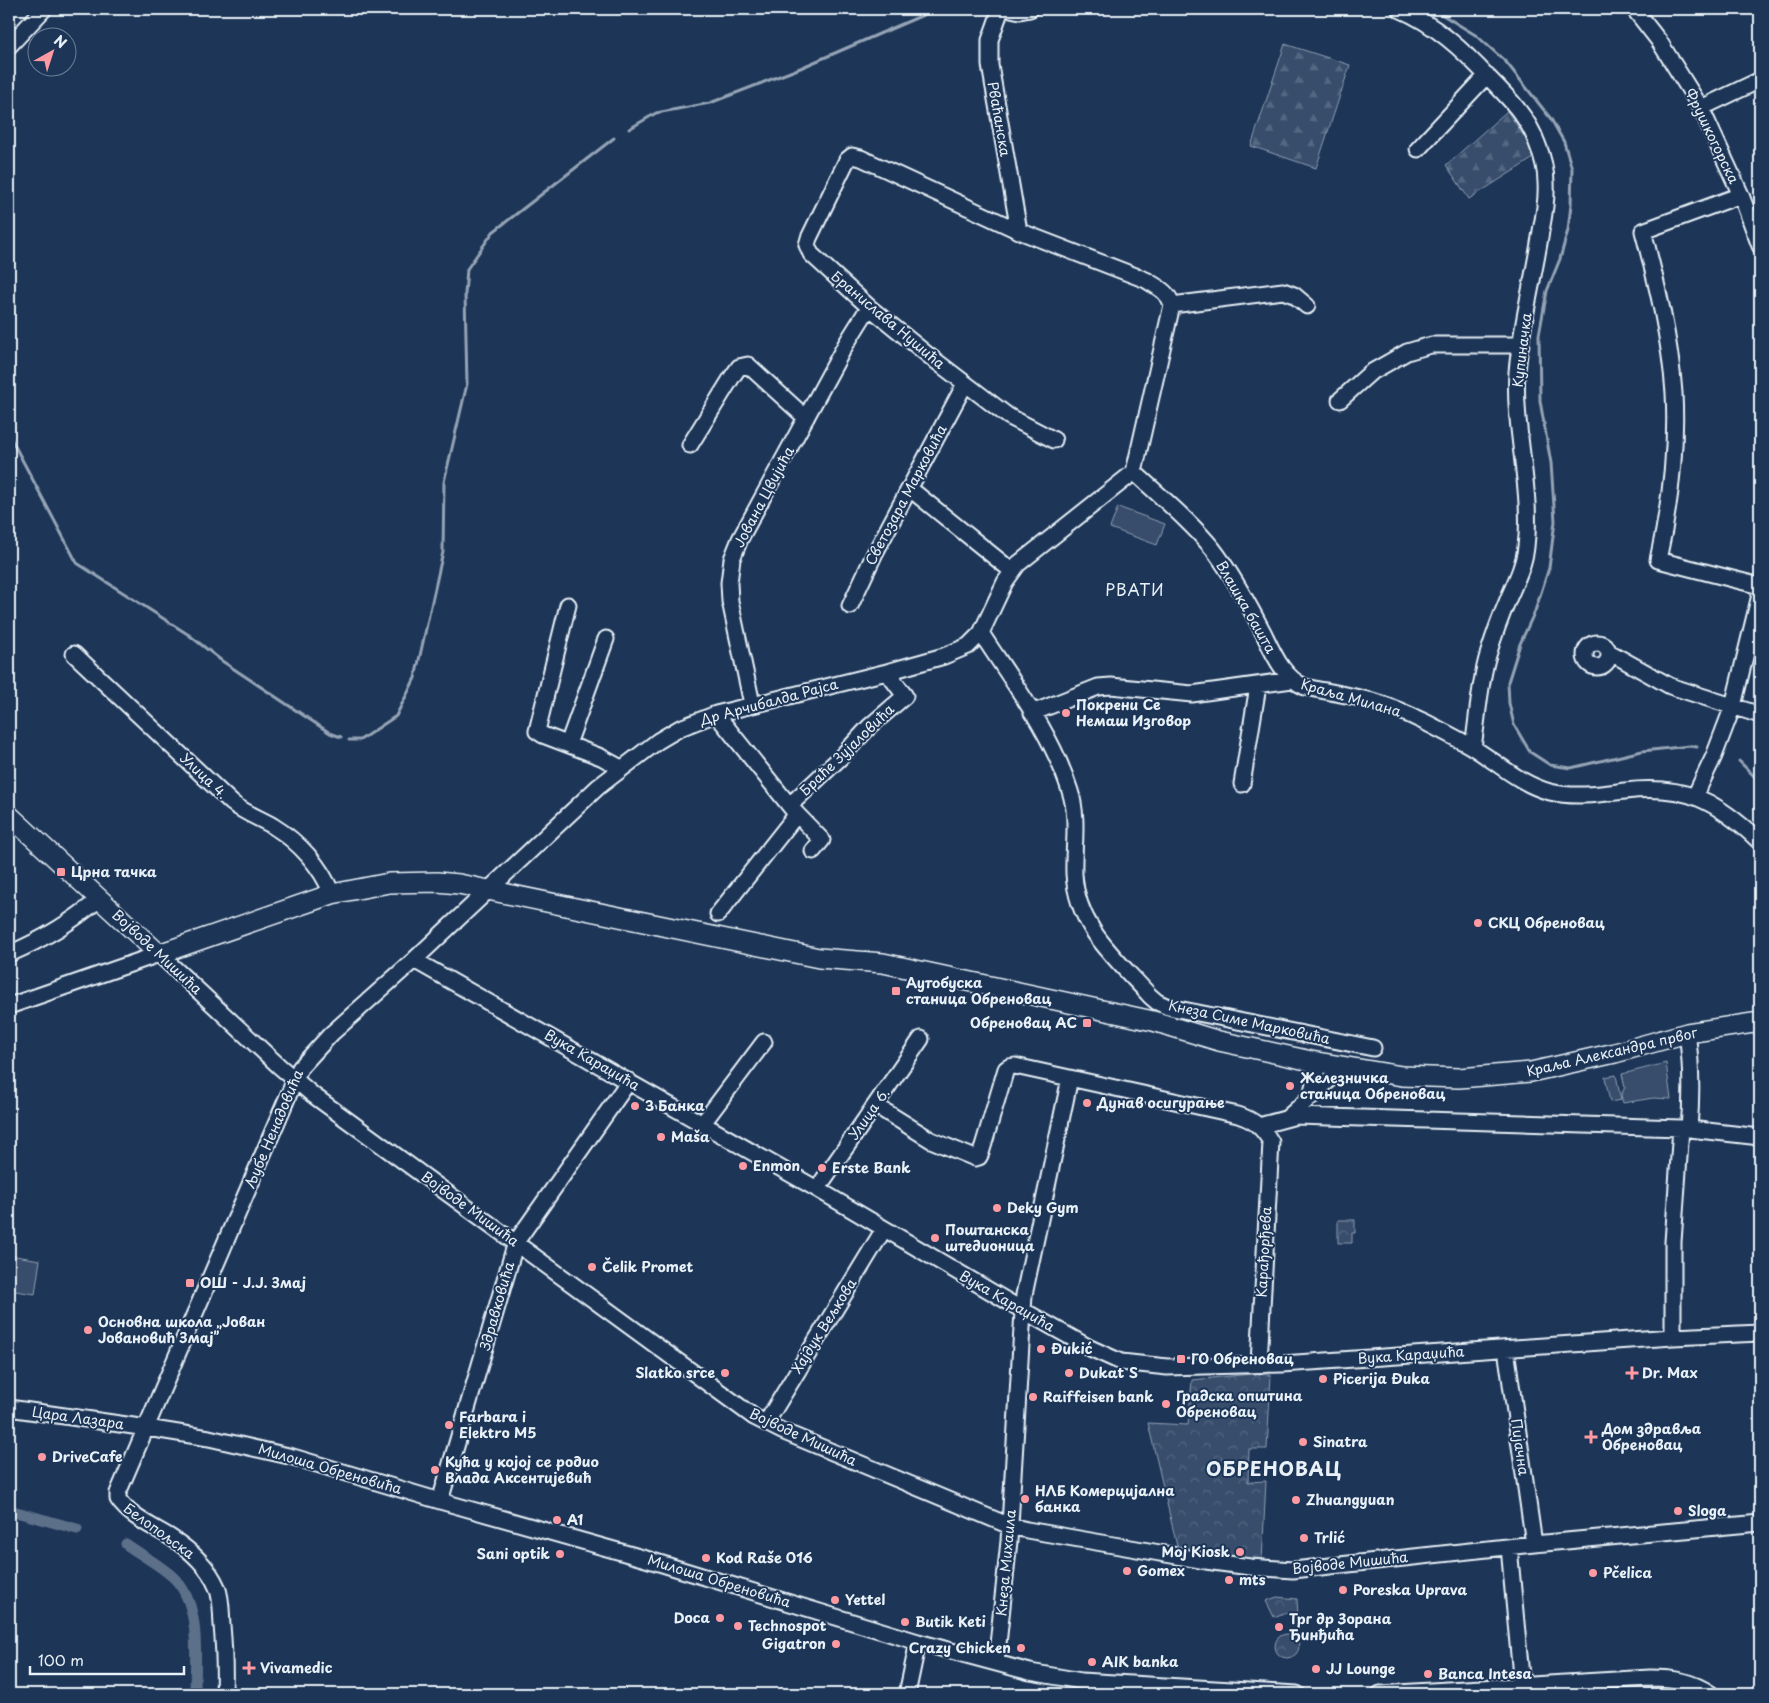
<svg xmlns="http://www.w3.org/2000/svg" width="1769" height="1703" font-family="'Playpen Sans',sans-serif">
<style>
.forest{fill:url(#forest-firs);stroke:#909fb2}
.park{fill:url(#park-crowns);stroke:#909fb2}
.pitch{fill:#374d6c;stroke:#909fb2}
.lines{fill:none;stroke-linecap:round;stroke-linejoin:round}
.stream{stroke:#95a4b5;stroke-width:3}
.canal{stroke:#5d7089;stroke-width:11}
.minor-casing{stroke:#e8f1f8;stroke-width:19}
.major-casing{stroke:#e8f1f8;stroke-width:22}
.minor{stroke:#1d3557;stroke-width:15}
.major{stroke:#1d3557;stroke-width:19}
.poi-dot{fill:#ff9aa2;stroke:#1d3557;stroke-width:2}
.labels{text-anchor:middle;stroke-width:4;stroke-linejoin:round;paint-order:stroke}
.street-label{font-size:14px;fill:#e8f1f8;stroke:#1d3557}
.poi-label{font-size:14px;font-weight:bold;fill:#e8f1f8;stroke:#1d3557;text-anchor:start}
.quarter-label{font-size:16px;letter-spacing:1px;fill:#e8f1f8;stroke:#1d3557}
.district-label{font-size:19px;font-weight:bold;letter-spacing:1px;fill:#e8f1f8;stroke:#1d3557}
</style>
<defs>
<pattern id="forest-firs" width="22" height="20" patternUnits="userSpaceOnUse" patternTransform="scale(1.25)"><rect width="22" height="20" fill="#374d6c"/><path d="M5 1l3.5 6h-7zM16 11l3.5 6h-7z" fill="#546782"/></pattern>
<pattern id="park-crowns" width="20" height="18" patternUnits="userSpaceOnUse" patternTransform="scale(1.25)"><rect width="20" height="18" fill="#374d6c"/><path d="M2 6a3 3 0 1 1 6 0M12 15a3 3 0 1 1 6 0" fill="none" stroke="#546782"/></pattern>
</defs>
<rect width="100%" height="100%" fill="#1d3557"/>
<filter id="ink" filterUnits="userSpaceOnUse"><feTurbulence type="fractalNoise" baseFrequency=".02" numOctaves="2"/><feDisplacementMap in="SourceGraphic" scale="10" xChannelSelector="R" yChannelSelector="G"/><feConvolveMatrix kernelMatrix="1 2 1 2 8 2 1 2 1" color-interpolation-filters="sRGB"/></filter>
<g filter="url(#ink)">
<path class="forest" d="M 1285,44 L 1350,65 L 1316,168 L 1251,146 Z
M 1507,111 L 1531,146 L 1532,159 L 1469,199 L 1446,165 Z"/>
<path class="park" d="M 1338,1220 L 1355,1220 L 1355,1233 L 1352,1233 L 1352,1243 L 1338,1243 Z
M 1251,1374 L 1271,1375 L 1267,1449 L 1249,1449 L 1248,1482 L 1266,1481 L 1262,1561 L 1177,1546 L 1148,1423 L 1188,1425 L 1192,1380 Z
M 1277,1597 L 1297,1599 L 1298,1615 L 1284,1613 L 1274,1617 L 1266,1601 Z
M1275 1646a12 12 0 1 1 24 0a12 12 0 1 1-24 0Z"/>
<path class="pitch" d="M 1118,507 L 1165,524 L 1157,545 L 1110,528 Z
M 1666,1063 L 1671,1099 L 1653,1098 L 1623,1103 L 1621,1095 L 1625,1087 L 1622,1074 Z
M 1616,1075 L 1621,1100 L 1610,1102 L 1605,1077 Z
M 9,1255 L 40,1260 L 35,1294 L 9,1290 Z"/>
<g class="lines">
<path class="stream" d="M 1433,9 L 1477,36 L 1506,62 L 1551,119 L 1564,142 L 1572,169 L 1571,205 L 1568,230 L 1560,259 L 1547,291 L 1539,335 L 1540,401 L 1551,463 L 1555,521 L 1549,568 L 1535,611 L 1520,644 L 1508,682 L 1509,703 L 1514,725 L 1530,752 L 1550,765 L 1571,768 L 1642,751 L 1690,746 L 1697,747
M 629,129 L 656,113 L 710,103 L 798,69 L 937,9
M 9,435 L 77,563 L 189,635 L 222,661 L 330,733 L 341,737
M 349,740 L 360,740 L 396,716 L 415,678 L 443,552 L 444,482 L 467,384 L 465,294 L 467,269 L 493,232 L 614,138
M 1739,761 L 1760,782"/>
<path class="canal" d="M 9,1510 L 77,1529
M 126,1544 C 141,1555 159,1564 173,1577 C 202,1604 195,1658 195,1694"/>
<defs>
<path id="minor" d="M 1001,9 L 990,40 L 990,65 L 1019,231
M 1011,9 L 1020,11 L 1030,9
M 1399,9 C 1435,24 1463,50 1489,78 C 1508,97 1528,117 1537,143 C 1542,155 1546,170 1546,183 C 1547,199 1544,216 1541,231 C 1534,278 1521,325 1517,372 C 1513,429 1533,489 1526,547 C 1524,565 1516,581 1509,597 C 1501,616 1494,635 1488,655 C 1479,685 1478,716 1473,747
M 1634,9 L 1659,41 L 1701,108 L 1741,195 L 1760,246
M 9,46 L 44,9
M 1701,108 L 1760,80
M 1418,149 L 1487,75
M 1741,195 L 1643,231 C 1657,284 1670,338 1674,393 C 1677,449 1670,506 1658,560 L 1760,586
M 1172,305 L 1283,291 L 1294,295 L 1307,306
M 1340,400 L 1370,373 L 1407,352 L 1431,345 L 1521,345
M 1054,440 L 1008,416 L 928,355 L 869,307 L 811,254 L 807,245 L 809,238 L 847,160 L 852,156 L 861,158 L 1019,231 L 1146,280 C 1157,287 1169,292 1172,305
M 690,445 L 732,377 L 739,367 L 748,365 L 806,418
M 1134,472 C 1161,497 1190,521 1213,549 C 1233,575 1249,605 1264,634 C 1274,655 1283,677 1305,687 C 1329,692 1355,696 1379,703 C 1409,713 1437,728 1465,743 C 1493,758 1518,784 1550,792 C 1575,798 1600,794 1625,791 C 1686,784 1717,801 1760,842
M 909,488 L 1012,571
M 568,605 L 537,731 L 543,735 L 601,757 L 621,768
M 850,606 L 875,553 L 965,384
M 981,633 C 1013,683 1052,733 1070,791 C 1079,818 1073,846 1074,874 C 1077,928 1116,958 1150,996 L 1157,1002 L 1168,1007 L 1373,1048
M1585 655a12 12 0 1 1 24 0a12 12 0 1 1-24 0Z
M 1609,652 L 1670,686 L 1760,715
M 74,654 L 232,803 C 245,813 259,818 273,826 C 299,842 321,866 332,894
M 752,704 L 730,601 L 729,583 L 732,559 L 740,539 L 846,344 L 869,307
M 1032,713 L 1098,687 L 1111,686 L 1192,694 L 1292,680
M 716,714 L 793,810 L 822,840 L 813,851
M 568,744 L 606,639
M 1242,784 L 1258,686
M 1695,796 L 1714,756 L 1733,706 L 1760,595
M 790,805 L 841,757 L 869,727 L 905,696 L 887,672
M 718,914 L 797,814
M 9,954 C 42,940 72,922 99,899
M 414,960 L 817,1189 L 1024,1311 L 1090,1348 L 1121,1362 L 1167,1367 L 1282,1364 L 1673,1337 L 1760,1333
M 9,1006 L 159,954 L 279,1066 L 313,1095 L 754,1417 L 782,1431 L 1010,1526 L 1027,1530 L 1206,1561 L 1250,1567 L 1293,1570 L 1534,1544 L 1760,1523
M 1687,1033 C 1692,1067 1692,1094 1689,1129
M 1311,1097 L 1316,1073 L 1311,1061
M 875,1105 L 931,1140 L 975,1158 L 979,1157 L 981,1153 L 1006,1069 L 1009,1067 L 1015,1066 L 1238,1115 C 1254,1120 1262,1127 1271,1142 L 1259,1363
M 1287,1118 C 1307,1101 1324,1082 1345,1068
M 703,1123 L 764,1042
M 1259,1126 L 1296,1116 L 1681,1128 L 1673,1242 L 1673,1337
M 1681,1128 L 1760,1137
M 817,1189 L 921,1039
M 1506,1349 L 1534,1544
M 9,1408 L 147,1428 L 209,1438 L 293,1457 L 440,1501 L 646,1559 L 918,1642 L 1030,1672 L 1081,1681 L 1297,1694
M 766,1423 L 884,1229
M 440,1501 L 516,1242 L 629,1081
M 1509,1547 L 1522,1687
M 996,1663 L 1009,1541 L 1024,1295 L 1070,1078
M 224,1694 C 225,1671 224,1648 222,1625 C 221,1613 222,1599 217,1587 C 208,1566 189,1549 170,1537 C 152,1526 130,1517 118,1499 L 118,1493 L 300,1068 L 331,1034 L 414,960 L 598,787 L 658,741 L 680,728 L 716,714 L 887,672 L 944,656 L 968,646 L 981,633 L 1005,582 L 1018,564 L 1134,472 L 1172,305
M 907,1694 L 918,1642
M 1380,1694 L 1650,1678 C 1673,1678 1692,1681 1711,1694"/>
<path id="major" d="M 9,815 L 159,954 L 332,894 L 389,883 L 437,882 L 459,884 L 819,958 L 883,963 L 1153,1021 L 1219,1041 L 1311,1061 L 1402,1076 L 1459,1078 L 1531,1072 L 1615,1053 L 1687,1033 L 1760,1022"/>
</defs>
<use href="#minor" class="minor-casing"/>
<use href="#major" class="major-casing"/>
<use href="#minor" class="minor"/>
<use href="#major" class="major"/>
</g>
</g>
<g class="poi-dot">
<circle cx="1066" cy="713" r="5"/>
<rect x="56" y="867" width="10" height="10" rx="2.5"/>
<circle cx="1478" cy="923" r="5"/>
<rect x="891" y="986" width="10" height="10" rx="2.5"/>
<rect x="1082" y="1018" width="10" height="10" rx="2.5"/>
<circle cx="1290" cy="1086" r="5"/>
<circle cx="1087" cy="1103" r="5"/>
<circle cx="635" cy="1106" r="5"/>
<circle cx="661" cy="1137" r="5"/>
<circle cx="743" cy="1166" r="5"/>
<circle cx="822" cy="1168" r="5"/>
<circle cx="997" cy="1208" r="5"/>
<circle cx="935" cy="1238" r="5"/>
<circle cx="592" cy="1267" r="5"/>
<rect x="185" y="1278" width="10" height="10" rx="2.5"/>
<circle cx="88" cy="1330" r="5"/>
<circle cx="1041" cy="1349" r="5"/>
<rect x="1176" y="1354" width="10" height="10" rx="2.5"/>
<circle cx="725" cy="1373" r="5"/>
<circle cx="1069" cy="1373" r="5"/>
<path d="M1629.5 1365.5h5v5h5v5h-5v5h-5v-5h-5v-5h5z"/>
<circle cx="1323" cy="1379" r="5"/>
<circle cx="1033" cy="1397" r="5"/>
<circle cx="1166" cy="1404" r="5"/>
<circle cx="449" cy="1425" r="5"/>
<path d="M1588.5 1429.5h5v5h5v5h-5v5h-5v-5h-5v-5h5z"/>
<circle cx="1303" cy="1442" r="5"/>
<circle cx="42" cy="1457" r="5"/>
<circle cx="435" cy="1470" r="5"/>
<circle cx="1025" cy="1499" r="5"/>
<circle cx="1296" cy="1500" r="5"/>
<circle cx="1678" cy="1511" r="5"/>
<circle cx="557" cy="1520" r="5"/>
<circle cx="1304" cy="1538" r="5"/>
<circle cx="1240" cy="1552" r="5"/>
<circle cx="560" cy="1554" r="5"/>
<circle cx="706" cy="1558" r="5"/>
<circle cx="1127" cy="1571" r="5"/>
<circle cx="1593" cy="1573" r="5"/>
<circle cx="1229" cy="1580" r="5"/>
<circle cx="1343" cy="1590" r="5"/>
<circle cx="835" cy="1600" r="5"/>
<circle cx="720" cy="1618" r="5"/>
<circle cx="905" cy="1622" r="5"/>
<circle cx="738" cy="1626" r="5"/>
<circle cx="1279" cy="1627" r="5"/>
<circle cx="836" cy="1644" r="5"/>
<circle cx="1021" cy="1648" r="5"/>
<circle cx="1092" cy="1662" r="5"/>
<path d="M246.5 1660.5h5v5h5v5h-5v5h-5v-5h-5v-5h5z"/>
<circle cx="1316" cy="1669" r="5"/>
<circle cx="1428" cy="1674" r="5"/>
</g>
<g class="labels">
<g class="street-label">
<text transform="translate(999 119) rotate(80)" y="5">Рваћанска</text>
<text transform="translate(1712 136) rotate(64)" y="5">Фрушкогорска</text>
<text transform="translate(888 320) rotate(40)" y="5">Бранислава Нушића</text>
<text transform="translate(1522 350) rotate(-83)" y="5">Купиначка</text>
<text transform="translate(906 495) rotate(-62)" y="5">Светозара Марковића</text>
<text transform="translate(764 497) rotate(-62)" y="5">Јована Цвијића</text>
<text transform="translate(1246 607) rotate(60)" y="5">Влашка башта</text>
<text transform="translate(1351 698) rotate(16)" y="5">Краља Милана</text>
<text transform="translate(769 702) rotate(-15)" y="5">Др Арчибалда Рајса</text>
<text transform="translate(847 750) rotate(-44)" y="5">Браће Зујаловића</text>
<text transform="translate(204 776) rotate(43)" y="5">Улица 4.</text>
<text transform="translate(157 952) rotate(43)" y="5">Војводе Мишића</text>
<text transform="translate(1249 1022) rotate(12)" y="5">Кнеза Симе Марковића</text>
<text transform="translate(1612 1052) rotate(-13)" y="5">Краља Александра првог</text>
<text transform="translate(592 1060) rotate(30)" y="5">Вука Караџића</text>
<text transform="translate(869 1114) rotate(-55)" y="5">Улица 6.</text>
<text transform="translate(274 1129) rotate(-67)" y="5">Љубе Ненадовића</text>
<text transform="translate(470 1209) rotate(36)" y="5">Војводе Мишића</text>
<text transform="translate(1264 1252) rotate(-87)" y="5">Карађорђева</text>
<text transform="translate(1007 1301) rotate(30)" y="5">Вука Караџића</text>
<text transform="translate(497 1306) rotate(-74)" y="5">Здравковића</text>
<text transform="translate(824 1326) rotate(-58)" y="5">Хајдук Вељкова</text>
<text transform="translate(1411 1355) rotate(-4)" y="5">Вука Караџића</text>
<text transform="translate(78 1418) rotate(8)" y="5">Цара Лазара</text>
<text transform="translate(803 1437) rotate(25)" y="5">Војводе Мишића</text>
<text transform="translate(1520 1447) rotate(82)" y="5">Пијачна</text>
<text transform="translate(330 1469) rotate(16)" y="5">Милоша Обреновића</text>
<text transform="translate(159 1531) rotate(36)" y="5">Белопољска</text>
<text transform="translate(1006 1563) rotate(-85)" y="5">Кнеза Михаила</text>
<text transform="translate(1350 1563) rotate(-6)" y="5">Војводе Мишића</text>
<text transform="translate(719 1581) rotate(17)" y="5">Милоша Обреновића</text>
</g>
<g class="poi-label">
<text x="1076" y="710">Покрени Се<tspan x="1076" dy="16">Немаш Изговор</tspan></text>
<text x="71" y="877">Црна тачка</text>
<text x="1488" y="928">СКЦ Обреновац</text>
<text x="906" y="988">Аутобуска<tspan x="906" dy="16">станица Обреновац</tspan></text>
<text x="1077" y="1028" text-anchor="end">Обреновац АС</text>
<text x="1300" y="1083">Железничка<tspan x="1300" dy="16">станица Обреновац</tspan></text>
<text x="1097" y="1108">Дунав осигурање</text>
<text x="645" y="1111">3 Банка</text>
<text x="671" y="1142">Maša</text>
<text x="753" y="1171">Enmon</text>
<text x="832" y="1173">Erste Bank</text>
<text x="1007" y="1213">Deky Gym</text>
<text x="945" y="1235">Поштанска<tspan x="945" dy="16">штедионица</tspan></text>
<text x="602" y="1272">Čelik Promet</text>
<text x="200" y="1288">ОШ - Ј.Ј. Змај</text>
<text x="98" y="1327">Основна школа „Јован<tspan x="98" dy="16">Јовановић Змај”</tspan></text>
<text x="1051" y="1354">Đukić</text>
<text x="1191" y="1364">ГО Обреновац</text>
<text x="715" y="1378" text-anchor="end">Slatko srce</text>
<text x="1079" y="1378">Dukat S</text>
<text x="1642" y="1378">Dr. Max</text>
<text x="1333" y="1384">Picerija Đuka</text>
<text x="1176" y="1401">Градска општина<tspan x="1176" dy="16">Обреновац</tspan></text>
<text x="1043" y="1402">Raiffeisen bank</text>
<text x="459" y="1422">Farbara i<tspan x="459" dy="16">Elektro M5</tspan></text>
<text x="1602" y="1434">Дом здравља<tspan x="1602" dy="16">Обреновац</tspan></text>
<text x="1313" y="1447">Sinatra</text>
<text x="52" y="1462">DriveCafe</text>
<text x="445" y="1467">Кућа у којој се родио<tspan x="445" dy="16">Влада Аксентијевић</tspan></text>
<text x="1035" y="1496">НЛБ Комерцијална<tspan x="1035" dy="16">банка</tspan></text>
<text x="1306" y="1505">Zhuangyuan</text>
<text x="1688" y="1516">Sloga</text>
<text x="567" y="1525">A1</text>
<text x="1314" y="1543">Trlić</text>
<text x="1230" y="1557" text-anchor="end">Moj Kiosk</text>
<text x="550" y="1559" text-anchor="end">Sani optik</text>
<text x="716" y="1563">Kod Raše 016</text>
<text x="1137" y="1576">Gomex</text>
<text x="1603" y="1578">Pčelica</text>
<text x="1239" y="1585">mts</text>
<text x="1353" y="1595">Poreska Uprava</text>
<text x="845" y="1605">Yettel</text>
<text x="710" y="1623" text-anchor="end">Doca</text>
<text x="1289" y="1624">Трг др Зорана<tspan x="1289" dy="16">Ђинђића</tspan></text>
<text x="915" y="1627">Butik Keti</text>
<text x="748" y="1631">Technospot</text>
<text x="826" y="1649" text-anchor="end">Gigatron</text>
<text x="1011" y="1653" text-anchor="end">Crazy Chicken</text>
<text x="1102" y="1667">AIK banka</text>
<text x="260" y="1673">Vivamedic</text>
<text x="1326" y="1674">JJ Lounge</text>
<text x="1438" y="1679">Banca Intesa</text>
</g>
<g class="quarter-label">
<text x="1135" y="596">РВАТИ</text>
</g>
<g class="district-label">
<text x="1274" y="1476">ОБРЕНОВАЦ</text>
</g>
</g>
<rect width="1769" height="1703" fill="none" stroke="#1d3557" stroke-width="30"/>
<rect x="15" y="15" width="1739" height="1673" fill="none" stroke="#e8f1f8" stroke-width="2" filter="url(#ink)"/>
<g transform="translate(52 52) rotate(39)"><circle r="24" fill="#1d3557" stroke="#6e8097"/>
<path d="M0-4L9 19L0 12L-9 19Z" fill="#ff9aa2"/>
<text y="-8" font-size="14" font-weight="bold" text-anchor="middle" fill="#e8f1f8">N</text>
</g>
<path d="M30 1666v8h154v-8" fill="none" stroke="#e8f1f8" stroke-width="2.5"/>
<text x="38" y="1666" font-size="15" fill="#e8f1f8" stroke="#1d3557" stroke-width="4" paint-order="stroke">100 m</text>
</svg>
